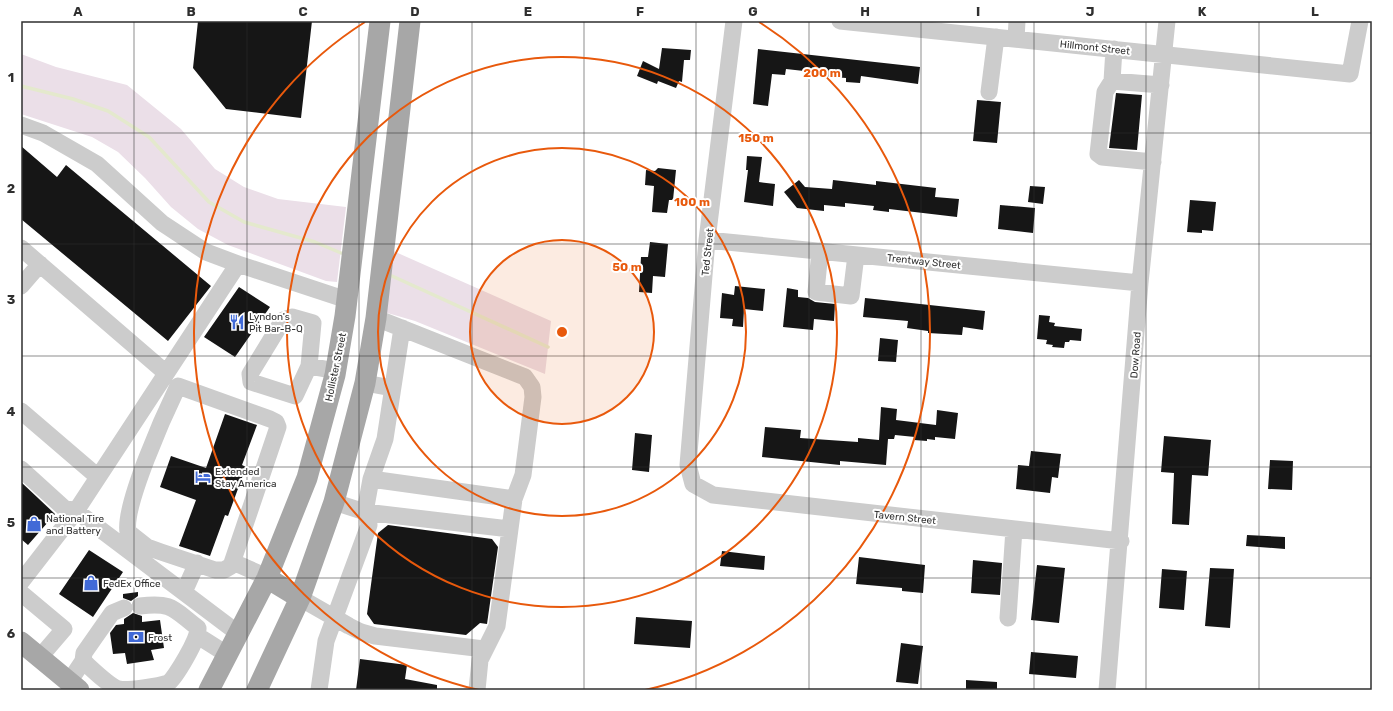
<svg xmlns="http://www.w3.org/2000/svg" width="1393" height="711" font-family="Rubik,sans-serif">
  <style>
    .green { fill: #ebdfe8 }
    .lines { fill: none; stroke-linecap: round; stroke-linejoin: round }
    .stream { stroke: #e4e9cd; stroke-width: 3.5 }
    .building { fill: #161616 }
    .minor { stroke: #ccc; stroke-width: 17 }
    .major { stroke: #a7a7a7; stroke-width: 21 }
    .grid { fill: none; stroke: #2f2f2f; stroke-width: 1; stroke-opacity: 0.55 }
    .ring { fill: none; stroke: #e8590c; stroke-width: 2 }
    .labels { text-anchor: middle; stroke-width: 4; stroke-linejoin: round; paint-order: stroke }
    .street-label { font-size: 10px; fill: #2f2f2f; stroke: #fff }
    .poi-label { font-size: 10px; fill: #2f2f2f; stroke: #fff; text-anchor: start }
    .centre { fill: #e8590c; stroke: #fff; stroke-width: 2 }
    .ring-label { font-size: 12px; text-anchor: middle; font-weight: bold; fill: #e8590c; stroke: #fff; stroke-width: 4; stroke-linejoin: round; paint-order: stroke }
    .neatline { fill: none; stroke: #2f2f2f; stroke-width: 1.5 }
    .grid-label { font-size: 13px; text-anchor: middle; font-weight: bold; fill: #2f2f2f }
  </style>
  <rect width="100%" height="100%" fill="#fff"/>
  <path class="green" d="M21,54L56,67L127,85L181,129L215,169L244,187L278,199L346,207L337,282L326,281L228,245L198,229L171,207L145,178L118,152L92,137L21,114Z
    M391,250L551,321L545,374L415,321L384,312Z"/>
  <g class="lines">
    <path class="stream" d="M21,86L73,99L108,111L149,137L209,202L244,222L315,242L341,253
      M392,276L548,347"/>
  </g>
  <path class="building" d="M198,21H312L301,118L226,109L193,68Z
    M662,48L691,50L690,60H684L682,82L679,81L676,88L658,81L657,84L637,76L643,61L659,69Z
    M758,49L920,67L918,84L861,76L860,83L846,82V78L822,76V73L786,69L785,75L772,74L768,106L753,104Z
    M1116,93L1142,95L1137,150L1109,148Z
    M977,100L1001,102L997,143L973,141Z
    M21,146L57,177L66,165L211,286L168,341L21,219Z
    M747,156L762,157L759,182L775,184L773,206L744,202L748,170H746Z
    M658,168L676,170L673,200H669L667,213L652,212L654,186L645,185L646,170L655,171Z
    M799,180L805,187L832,189L833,180L876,185V181L936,188L935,197L959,199L957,217L889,209V212L873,210L874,206L845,203V207L824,205V211L797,208L784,192Z
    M1030,186L1045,187L1043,204L1028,202Z
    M1190,200L1216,202L1213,231L1202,230V233L1187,232Z
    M1000,205L1035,208L1033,233L998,229Z
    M650,242L668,244L665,277L653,276L652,293L639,292L641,257H648Z
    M735,286L765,289L763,311L744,309L743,327L732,326L733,319L720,318L722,293L734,295Z
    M239,287L270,307L235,357L204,337Z
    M787,288L798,290V297L808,298L815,302L835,304L834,321L814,319L813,330L783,327Z
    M865,298L985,311L983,330L963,327L962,335L928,333V331L907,328L908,321L863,317Z
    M1039,315L1050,316L1049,322L1055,323L1054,326L1082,329L1081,341L1070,340L1069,342H1065L1064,348L1052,347L1053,345L1046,344L1047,340L1037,339Z
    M880,338L898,340L896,362L878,361Z
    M881,407L897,409L896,420L936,425L937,410L958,413L955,439L935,437V440L927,439V441L914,440L915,437L895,435L894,439H888L886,465L840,461V465L762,457L765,427L801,430L800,438L858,442V438L879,440Z
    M225,414L257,425L242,465L246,467L228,516L225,515L210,556L179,546L196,500L160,487L171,456L206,468Z
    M635,433L652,435L649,472L632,470Z
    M1164,436L1211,440L1208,476L1192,475L1189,525L1172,524L1174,473L1161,472Z
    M1031,451L1061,454L1058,478L1052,477L1050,493L1016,489L1018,465L1029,466Z
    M1270,460L1293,461L1292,490L1268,489Z
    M21,482L55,514L28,545L21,539Z
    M388,525L492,539L498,547L487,624L480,623L466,635L374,624L367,614L378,533Z
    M1247,535L1285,537V549L1246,546Z
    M89,550L123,572L93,617L59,594Z
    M722,551L765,556L764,570L720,566Z
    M859,557L925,565L923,593L902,591V588L856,584Z
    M973,560L1002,563L1000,595L971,593Z
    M1037,565L1065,568L1059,623L1031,620Z
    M1210,568L1234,569L1230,628L1205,626Z
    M1162,569L1187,571L1184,610L1159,608Z
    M138,592V596L131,601L123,598V594Z
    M133,613L142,616V622L160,620L164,648L151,650L154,660L127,664L125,653L113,654L110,633L116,625L124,624V619Z
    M636,617L692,621L690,648L634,644Z
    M901,643L923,646L918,684L896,682Z
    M1031,652L1078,656L1076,678L1029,674Z
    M360,659L407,665L405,679L437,685V690H356Z
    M966,680L997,682V690H966Z"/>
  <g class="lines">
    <path class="minor" d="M734,21L707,240L688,465L693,484L713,495L1121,541
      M840,21L1350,74L1360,21
      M1016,39L1017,21
      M1114,49L1112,81L1105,92L1098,154L1102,157L1153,162
      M1112,81L1161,85
      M989,92L996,37
      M21,125L43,133L97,164L162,223L206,252L238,264
      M707,240L1140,283
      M21,248L166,373
      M820,251L816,292L851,296L856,255
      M21,286L40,264
      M376,318L525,377L532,387L533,397L523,475L514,499L497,626L480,660L477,690
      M309,366L313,323L292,317L283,320L250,374L251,382L295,396L309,366L336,371
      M365,383L392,388
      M178,386L270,419L276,422L278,427L231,566L224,570H215L161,552L147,547L128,532C123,506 165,413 178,386Z
      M21,411L98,477
      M21,469L64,508L76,511L239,634
      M371,479L514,499
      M334,502L365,512L510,529
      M233,562L267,577
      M21,582L76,511L238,264L347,300
      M184,592L197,563
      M21,593L64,629L40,657
      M300,598L349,626L361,632L375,636L484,649
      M1008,618L1014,529
      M198,636L228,655
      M83,661C91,668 110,687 119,689C127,691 160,686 168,683C175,679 200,636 198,628C173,609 173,602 140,606
      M69,682L83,661L84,653L112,613L124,608
      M319,690L326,641L369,525L368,518L365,512L371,479L385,439L402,328
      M1107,690L1140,283L1167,21"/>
    <path class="major" d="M267,578L300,598
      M21,642L79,690
      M209,690L267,578L307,478L335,375L345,316L380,21
      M257,690L300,598L334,502L365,383L376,318L410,21"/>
  </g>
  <path class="grid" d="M134,21V690M247,21V690M359,21V690M472,21V690M584,21V690M696,21V690M809,21V690M921,21V690M1034,21V690M1146,21V690M1259,21V690M21,133H1372M21,244H1372M21,356H1372M21,467H1372M21,578H1372"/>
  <circle cx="562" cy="332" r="92" fill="#e8590c" fill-opacity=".12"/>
  <g class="ring">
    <circle cx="562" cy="332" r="92"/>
    <circle cx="562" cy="332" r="184"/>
    <circle cx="562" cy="332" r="275"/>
    <path d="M479 690A367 367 0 0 1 365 22M759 22A367 367 0 0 1 645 690"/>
  </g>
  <defs>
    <symbol id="restaurant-bare" viewBox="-9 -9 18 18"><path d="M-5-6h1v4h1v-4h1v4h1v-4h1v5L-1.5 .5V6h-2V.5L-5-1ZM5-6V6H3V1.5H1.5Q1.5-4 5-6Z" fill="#416ad7" stroke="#fff" stroke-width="2.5" paint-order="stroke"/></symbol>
    <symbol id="hotel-bare" viewBox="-9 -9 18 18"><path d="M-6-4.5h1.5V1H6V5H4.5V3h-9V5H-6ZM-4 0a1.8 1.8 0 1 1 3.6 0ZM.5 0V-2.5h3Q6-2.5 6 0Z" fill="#416ad7" stroke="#fff" stroke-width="2.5" paint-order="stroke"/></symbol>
    <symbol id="shop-bare" viewBox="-9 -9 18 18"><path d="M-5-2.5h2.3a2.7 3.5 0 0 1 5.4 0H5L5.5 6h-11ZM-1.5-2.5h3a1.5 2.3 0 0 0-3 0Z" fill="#416ad7" stroke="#fff" stroke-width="2.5" paint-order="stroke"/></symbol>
    <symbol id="bank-bare" viewBox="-9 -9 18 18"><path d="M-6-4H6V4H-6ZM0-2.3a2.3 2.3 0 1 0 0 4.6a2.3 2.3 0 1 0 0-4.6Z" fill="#416ad7" stroke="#fff" stroke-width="2.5" paint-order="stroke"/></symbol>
  </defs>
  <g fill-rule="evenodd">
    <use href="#restaurant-bare" x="226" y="311" width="22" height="22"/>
    <use href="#hotel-bare" x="192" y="466" width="22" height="22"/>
    <use href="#shop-bare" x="23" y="513" width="22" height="22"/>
    <use href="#shop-bare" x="80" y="572" width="22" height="22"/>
    <use href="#bank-bare" x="125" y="626" width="22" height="22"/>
  </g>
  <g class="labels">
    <g class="street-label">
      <text transform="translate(1095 47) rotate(6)" y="4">Hillmont Street</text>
      <text transform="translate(707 252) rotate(-84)" y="4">Ted Street</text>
      <text transform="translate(924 261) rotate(6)" y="4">Trentway Street</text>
      <text transform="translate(1135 355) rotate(-86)" y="4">Dow Road</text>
      <text transform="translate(335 367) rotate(-78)" y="4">Hollister Street</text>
      <text transform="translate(905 517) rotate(6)" y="4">Tavern Street</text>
    </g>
    <g class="poi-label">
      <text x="249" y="320">Lyndon's<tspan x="249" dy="12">Pit Bar-B-Q</tspan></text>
      <text x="215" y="475">Extended<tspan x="215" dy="12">Stay America</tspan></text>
      <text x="46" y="522">National Tire<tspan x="46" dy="12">and Battery</tspan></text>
      <text x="103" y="587">FedEx Office</text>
      <text x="148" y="641">Frost</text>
    </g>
  </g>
  <circle cx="562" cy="332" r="6" class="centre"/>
  <g class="ring-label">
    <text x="822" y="77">200 m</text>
    <text x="756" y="142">150 m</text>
    <text x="692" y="206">100 m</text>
    <text x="627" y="271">50 m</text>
  </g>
  <rect width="1393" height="711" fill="none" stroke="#ffffff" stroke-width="44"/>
  <rect x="22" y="22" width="1349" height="667" class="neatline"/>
  <g class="grid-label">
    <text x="78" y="16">A</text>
    <text x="191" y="16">B</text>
    <text x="303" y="16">C</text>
    <text x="415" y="16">D</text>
    <text x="528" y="16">E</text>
    <text x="640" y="16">F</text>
    <text x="753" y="16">G</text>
    <text x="865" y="16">H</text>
    <text x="978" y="16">I</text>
    <text x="1090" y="16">J</text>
    <text x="1202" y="16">K</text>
    <text x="1315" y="16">L</text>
    <text x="11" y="82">1</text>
    <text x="11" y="193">2</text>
    <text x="11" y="304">3</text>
    <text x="11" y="416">4</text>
    <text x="11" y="527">5</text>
    <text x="11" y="638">6</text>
  </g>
</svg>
